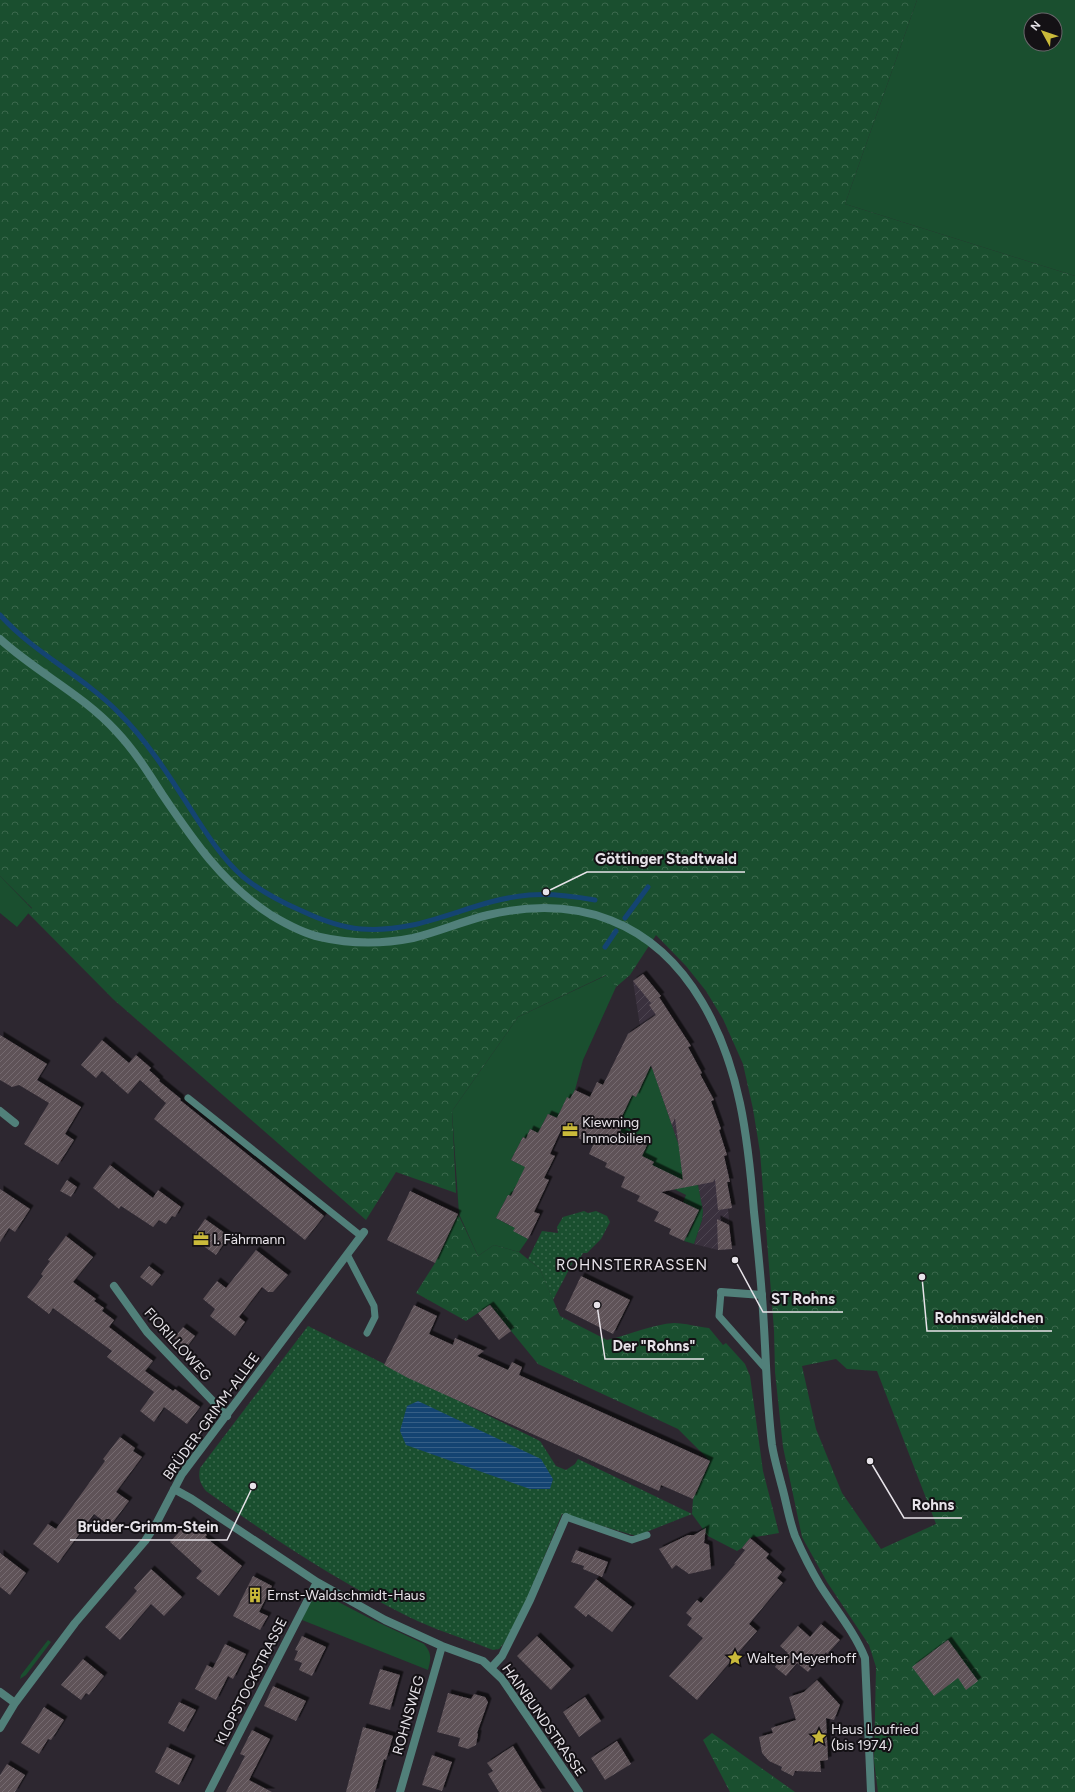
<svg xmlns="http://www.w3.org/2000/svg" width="1075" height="1792" font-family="Figtree,sans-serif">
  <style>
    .industrial { fill: url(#industrial-furrows) }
    .grass { fill: #1a4f2f; fill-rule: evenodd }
    .forest { fill: url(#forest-crowns); fill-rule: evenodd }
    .park { fill: url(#park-dots) }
    .water { fill: url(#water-rules) }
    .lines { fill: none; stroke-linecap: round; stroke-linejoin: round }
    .stream { stroke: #144472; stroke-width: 5 }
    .building { fill: url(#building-hatch); fill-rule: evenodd; filter: url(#shadow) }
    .service { stroke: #51807a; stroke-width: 7 }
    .minor { stroke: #51807a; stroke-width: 8 }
    .tertiary { stroke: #51807a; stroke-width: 8 }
    .labels { text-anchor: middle; stroke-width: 4; stroke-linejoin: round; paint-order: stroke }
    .poi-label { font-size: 14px; fill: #e7e3e9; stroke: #141115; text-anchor: start }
    .street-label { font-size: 14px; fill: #e7e3e9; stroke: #141115 }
    .neighbourhood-label { font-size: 15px; letter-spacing: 1px; fill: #e7e3e9; stroke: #141115 }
    .leader { fill: none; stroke: #e7e3e9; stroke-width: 1.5 }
    .callout-dot { fill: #e7e3e9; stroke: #141115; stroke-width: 1.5 }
    .callout-label { font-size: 15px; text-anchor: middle; font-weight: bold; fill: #e7e3e9; stroke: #141115; stroke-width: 4; stroke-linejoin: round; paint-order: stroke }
  </style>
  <defs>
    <pattern id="industrial-furrows" width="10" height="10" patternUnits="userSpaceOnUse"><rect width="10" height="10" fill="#3a313e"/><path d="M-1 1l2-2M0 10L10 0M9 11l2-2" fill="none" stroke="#4d4551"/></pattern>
    <pattern id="forest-crowns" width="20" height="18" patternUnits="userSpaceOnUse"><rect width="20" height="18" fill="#1a4f2f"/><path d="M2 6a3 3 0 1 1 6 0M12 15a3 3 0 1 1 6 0" fill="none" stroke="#3b684d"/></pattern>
    <pattern id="park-dots" width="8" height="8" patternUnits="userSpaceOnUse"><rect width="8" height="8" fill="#1a4f2f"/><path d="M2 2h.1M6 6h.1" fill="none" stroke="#3b684d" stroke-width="1.8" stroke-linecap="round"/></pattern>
    <pattern id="water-rules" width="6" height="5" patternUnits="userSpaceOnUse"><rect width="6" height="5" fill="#144472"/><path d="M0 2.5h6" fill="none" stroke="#365f86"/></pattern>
    <pattern id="building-hatch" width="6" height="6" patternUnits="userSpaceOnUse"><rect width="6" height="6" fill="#5e5258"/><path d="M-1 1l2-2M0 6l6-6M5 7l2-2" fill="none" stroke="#756b70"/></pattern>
    <filter id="shadow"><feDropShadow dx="3.5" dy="-3.5" stdDeviation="0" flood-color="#0009"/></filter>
  </defs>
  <rect width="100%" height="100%" fill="#2d2730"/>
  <path class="industrial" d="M643,974L661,996L659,998L691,1046L688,1048L702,1073L700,1074L714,1100L711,1101L721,1129L719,1130L727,1155L724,1156L730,1182L727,1183L732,1208L728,1209L732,1249L718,1250L694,1244L702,1220L703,1211L684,1187L666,1103L611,1070L628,1034L640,1026L633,981Z"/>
  <path class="grass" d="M917,0H1075V276L845,204ZM1031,20H1055V44H1031Z
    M0,876L32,909L17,927L0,913Z
    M607,975L616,987L583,1060L575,1090L570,1099L567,1098L557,1118L548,1114L538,1133L530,1129L526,1139L523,1137L511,1160L526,1167L523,1191L515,1187L511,1196L508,1195L496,1218L511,1226L518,1223L514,1231L528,1239L519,1252L494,1245L478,1256L459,1214L452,1111L518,1017Z
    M637,1046L653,1070L679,1146L698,1185L703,1211L702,1220L694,1244L684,1241L694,1222L691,1220L696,1209L683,1202L686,1195L674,1189L650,1169L654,1162L642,1156L647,1145L624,1134L617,1137L621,1129L598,1117L625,1110L632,1095L636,1097Z
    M325,1595L371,1619L424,1644C432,1653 431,1659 428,1670L302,1620C307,1608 311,1597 325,1595Z
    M48,1640L51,1642L26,1675L20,1679L21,1675Z"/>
  <path class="forest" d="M0,0H917L845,204L1075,276V1792H878L874,1761L876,1667L869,1645L827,1582L802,1537L783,1447L775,1372L774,1330L760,1152L753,1109L743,1064L723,1019L706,991L686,966L656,935L630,975L616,987L606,975L518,1017L452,1111L456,1193L396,1172L366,1220L113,999L28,913L32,908L0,876ZM836,1359L847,1369L877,1371L936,1524L881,1549L842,1493L816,1429L802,1366Z
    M458,1214L478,1256L494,1245L519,1252L540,1269L560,1316L607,1340C628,1335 654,1324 674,1323C685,1323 698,1327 709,1328L723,1345L726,1343L745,1364L750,1376L763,1471L779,1533L750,1538L742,1548L737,1551L708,1536L692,1514L693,1499L710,1461L678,1429L538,1364L490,1305L466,1321L416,1293L435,1263Z
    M712,1733L795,1792H730L703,1740Z"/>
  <path class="park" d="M584,1211L588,1213L596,1211L607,1216L610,1222L601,1239L587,1253H583L578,1262L574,1260L553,1300L540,1269L528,1259L542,1231L558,1233L557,1227L563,1217Z
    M308,1326L540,1441L556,1466L566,1470L575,1464L578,1459L692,1514L636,1536L562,1514L527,1598L505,1642L499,1649L493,1650L485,1647C460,1637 433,1629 409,1617C336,1580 272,1538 206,1491C200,1483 198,1478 200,1468Z"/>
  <path class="water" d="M418,1401L541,1459L553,1479L550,1489H530L406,1445L400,1431L407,1406Z"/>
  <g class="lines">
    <path class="stream" d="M0,615C34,653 83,676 119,713C150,744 173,782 197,819C210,839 224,860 242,876C260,891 281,902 302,911C321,920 340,927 361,929C423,934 470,900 529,895C551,893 573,896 595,900
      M625,918L648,887
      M605,947L616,931"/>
  </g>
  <path class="building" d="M643,974L661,996L651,1003L633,981Z
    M659,997L691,1046L688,1047L702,1073L700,1074L714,1100L711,1101L721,1129L719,1130L727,1155L724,1156L730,1182H727L732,1208L718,1210L715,1179L713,1182L661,1192L699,1210L684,1241L669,1234L671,1229L654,1221L659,1212L637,1201L640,1196L621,1187L625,1177L605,1167L607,1163L589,1154L593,1145L561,1130L550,1154L555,1156L544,1178L549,1180L534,1212L540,1214L528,1239L513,1231L515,1228L496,1218L508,1195L511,1196L525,1167L511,1160L523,1137L526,1139L530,1129L538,1133L548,1114L557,1118L567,1097L570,1099L575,1090L590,1097L597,1082L603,1085L628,1034L656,1015L649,1005ZM651,1065L672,1125L675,1118L683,1180L652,1165L654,1162L642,1156L647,1145L620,1132L621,1129L617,1127L632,1095L636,1097Z
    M0,1035L47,1064L37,1080L81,1107L65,1134L74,1140L58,1165L24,1144L49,1103L19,1085L12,1087L0,1080Z
    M102,1040L129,1063L136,1055L151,1068L149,1070L160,1080L159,1081L181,1099L180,1100L324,1216L305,1240L154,1119L166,1103L140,1080L128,1094L102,1071L96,1078L81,1065Z
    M110,1165L153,1198L158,1190L181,1207L175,1217L172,1216L166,1224L159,1220L153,1227L121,1206L119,1209L93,1188Z
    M67,1180L77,1187L71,1197L60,1191Z
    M0,1189L30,1209L15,1232L9,1228L0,1242Z
    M410,1191L458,1214L435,1263L387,1240Z
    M205,1219L229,1236L216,1255L192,1238Z
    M717,1219L729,1225L732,1249L718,1250Z
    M66,1236L93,1257L73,1282L96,1299L94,1301L104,1308L102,1311L114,1320L109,1327L153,1361L145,1371L173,1391L175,1389L200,1407L187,1424L164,1407L154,1422L140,1411L154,1392L107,1357L112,1351L53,1308L49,1314L27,1297L43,1276L41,1274L50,1261L48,1260Z
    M256,1250L288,1275L273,1292H268L262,1287L239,1317L245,1322L235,1336L210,1316L215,1309L203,1299L217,1281L226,1288Z
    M149,1266L161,1275L152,1286L140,1277Z
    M581,1276L630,1300L613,1334L565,1310Z
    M414,1305L437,1316L429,1334L453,1345L455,1338L484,1351L477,1356L508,1370L512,1362L522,1367L519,1375L710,1461L693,1499L661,1485L659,1491L408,1378L384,1365Z
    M490,1305L511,1331L499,1340L478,1313Z
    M183,1327L195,1336L186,1348L174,1338Z
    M120,1437L135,1448L133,1451L142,1457L116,1492L129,1501L110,1526L94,1514L58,1563L33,1544L48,1524L56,1529L105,1461L103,1459Z
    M190,1520L207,1535L205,1537L242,1566L219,1596L196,1578L202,1571L170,1542Z
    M706,1528L704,1543L709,1545L711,1569L689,1574L676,1565L672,1569L659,1549L688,1535H694Z
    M750,1538L769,1554L766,1558L782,1572L777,1578L783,1583L749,1624L757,1631L697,1700L669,1676L703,1638L687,1625L692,1618L686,1613L697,1600L701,1603L736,1563L734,1564L745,1550L742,1548Z
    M576,1550L608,1562L602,1577L583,1569L584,1566L571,1562Z
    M0,1553L26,1573L10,1595L0,1587Z
    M151,1569L182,1597L164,1616L151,1604L120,1640L105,1627L137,1591L134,1588Z
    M253,1576L272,1586L259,1612L268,1616L260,1630L233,1616Z
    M596,1579L632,1607L612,1632L588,1614L586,1617L574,1607Z
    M821,1624L840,1640L827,1654L826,1652L808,1672L797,1663L786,1676L775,1667L788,1653L780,1646L798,1626L810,1637Z
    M302,1636L326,1647L312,1676L299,1670L302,1663L294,1660L298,1651L295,1650Z
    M537,1636L571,1669L551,1690L517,1656Z
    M948,1640L978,1681L966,1690L958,1678L934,1696L912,1667Z
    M225,1644L246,1654L233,1679L228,1676L216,1700L195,1689L207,1665L213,1668Z
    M83,1659L104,1676L89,1695L86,1693L81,1700L61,1685Z
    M380,1669L400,1675L390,1710L369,1704Z
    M817,1680L840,1705L834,1720L826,1718L828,1760L820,1761L821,1772L795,1771L793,1776L781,1770L782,1767L769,1761L762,1753L759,1737L773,1733L771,1728L796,1720L789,1697L804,1692Z
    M273,1686L306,1701L296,1721L264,1706Z
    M448,1693L471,1699L474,1694L485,1697L488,1702L477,1733L478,1734L476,1745L468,1749L458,1746L460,1738L437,1732Z
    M585,1697L601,1721L579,1737L563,1712Z
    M179,1702L196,1710L184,1732L168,1723Z
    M44,1707L64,1720L51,1740L48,1739L39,1754L21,1743Z
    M363,1727L393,1736L386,1760L384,1759L375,1792H346Z
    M252,1730L270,1739L249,1780L272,1792H226L245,1756L240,1754Z
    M617,1741L631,1764L605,1780L591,1758Z
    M513,1746L524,1764L542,1792H499L488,1774L493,1771L487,1763Z
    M167,1747L192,1759L179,1785L155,1772Z
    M432,1755L452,1762L442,1791L422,1785Z
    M7,1764L25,1775L15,1792H0V1775Z"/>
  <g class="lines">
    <path class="service" d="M188,1098L361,1236
      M348,1256L374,1306L375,1317L367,1333
      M721,1292L719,1316L766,1369
      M566,1517L632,1540L647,1535"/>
    <path class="minor" d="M0,1111L15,1123
      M114,1286L147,1332L227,1416
      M721,1292L762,1295
      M174,1489L192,1499L317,1582L385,1620L442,1646L483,1661L502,1679L579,1792
      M492,1667L502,1656L530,1600L566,1517
      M0,1692L15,1703
      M0,1728L15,1703L75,1623L145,1541L156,1524L182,1474L364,1232
      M209,1792L317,1582
      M400,1792L442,1646"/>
    <path class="tertiary" d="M0,639C36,672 82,694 116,731C134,750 148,772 162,794C193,840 223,884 271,915C286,924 302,933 320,937C350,944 383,944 413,938C438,932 463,921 488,915C578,894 654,921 702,1002C740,1066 748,1138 754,1212C757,1240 760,1269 762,1297C766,1346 766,1396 772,1445C774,1458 778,1471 781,1483C786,1500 789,1520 795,1536C802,1552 811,1570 820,1585C835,1609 854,1631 865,1658L871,1792"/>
  </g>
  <defs>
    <symbol id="office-bare" viewBox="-9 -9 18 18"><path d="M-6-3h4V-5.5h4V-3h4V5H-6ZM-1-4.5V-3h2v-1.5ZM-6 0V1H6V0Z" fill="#caba3a" stroke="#141115" stroke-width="2.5" paint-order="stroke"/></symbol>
    <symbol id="building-bare" viewBox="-9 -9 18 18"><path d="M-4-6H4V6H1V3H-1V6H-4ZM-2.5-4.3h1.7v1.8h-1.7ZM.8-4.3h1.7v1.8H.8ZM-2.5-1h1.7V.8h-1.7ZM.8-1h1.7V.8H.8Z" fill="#caba3a" stroke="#141115" stroke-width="2.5" paint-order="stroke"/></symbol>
    <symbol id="sight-bare" viewBox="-9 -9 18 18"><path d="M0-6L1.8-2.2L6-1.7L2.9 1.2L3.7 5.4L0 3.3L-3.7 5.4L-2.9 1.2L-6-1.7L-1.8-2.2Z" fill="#caba3a" stroke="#141115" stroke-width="2.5" paint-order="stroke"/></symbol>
  </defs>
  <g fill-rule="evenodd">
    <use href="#office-bare" x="559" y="1119" width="22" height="22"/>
    <use href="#office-bare" x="190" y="1228" width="22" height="22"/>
    <use href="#building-bare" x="244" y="1584" width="22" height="22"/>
    <use href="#sight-bare" x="724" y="1647" width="22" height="22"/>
    <use href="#sight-bare" x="808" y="1726" width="22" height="22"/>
  </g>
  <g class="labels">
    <g class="poi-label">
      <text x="582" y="1127">Kiewning<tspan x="582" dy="16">Immobilien</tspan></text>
      <text x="213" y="1244">I. Fährmann</text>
      <text x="267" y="1600">Ernst-Waldschmidt-Haus</text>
      <text x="747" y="1663">Walter Meyerhoff</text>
      <text x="831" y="1734">Haus Loufried<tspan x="831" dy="16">(bis 1974)</tspan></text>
    </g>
    <g class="street-label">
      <text transform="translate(178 1344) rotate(48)" y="5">FIORILLOWEG</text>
      <text transform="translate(211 1416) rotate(-54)" y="5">BRÜDER-GRIMM-ALLEE</text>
      <text transform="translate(251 1681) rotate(-63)" y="5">KLOPSTOCKSTRASSE</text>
      <text transform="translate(408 1715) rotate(-74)" y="5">ROHNSWEG</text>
      <text transform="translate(544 1720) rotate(55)" y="5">HAINBUNDSTRASSE</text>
    </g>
    <g class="neighbourhood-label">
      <text x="632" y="1270">ROHNSTERRASSEN</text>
    </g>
  </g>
  <path class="leader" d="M546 892L587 872H745M735 1260L763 1312H843M922 1277L927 1331H1052M597 1305L605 1359H704M870 1461L904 1518H962M253 1486L227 1540H70"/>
  <g class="callout-dot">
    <circle cx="546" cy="892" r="4"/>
    <circle cx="735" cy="1260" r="4"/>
    <circle cx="922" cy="1277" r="4"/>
    <circle cx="597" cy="1305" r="4"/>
    <circle cx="870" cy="1461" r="4"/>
    <circle cx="253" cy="1486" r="4"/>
  </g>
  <g class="callout-label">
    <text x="666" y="864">Göttinger Stadtwald</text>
    <text x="803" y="1304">ST Rohns</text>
    <text x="989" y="1323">Rohnswäldchen</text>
    <text x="654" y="1351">Der "Rohns"</text>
    <text x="933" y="1510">Rohns</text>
    <text x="148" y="1532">Brüder-Grimm-Stein</text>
  </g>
  <g transform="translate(1043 32) rotate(310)"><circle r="19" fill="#141115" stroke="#68656a"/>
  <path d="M0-3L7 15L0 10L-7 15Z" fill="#caba3a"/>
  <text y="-6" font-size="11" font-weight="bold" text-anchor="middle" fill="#e7e3e9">N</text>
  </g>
</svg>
